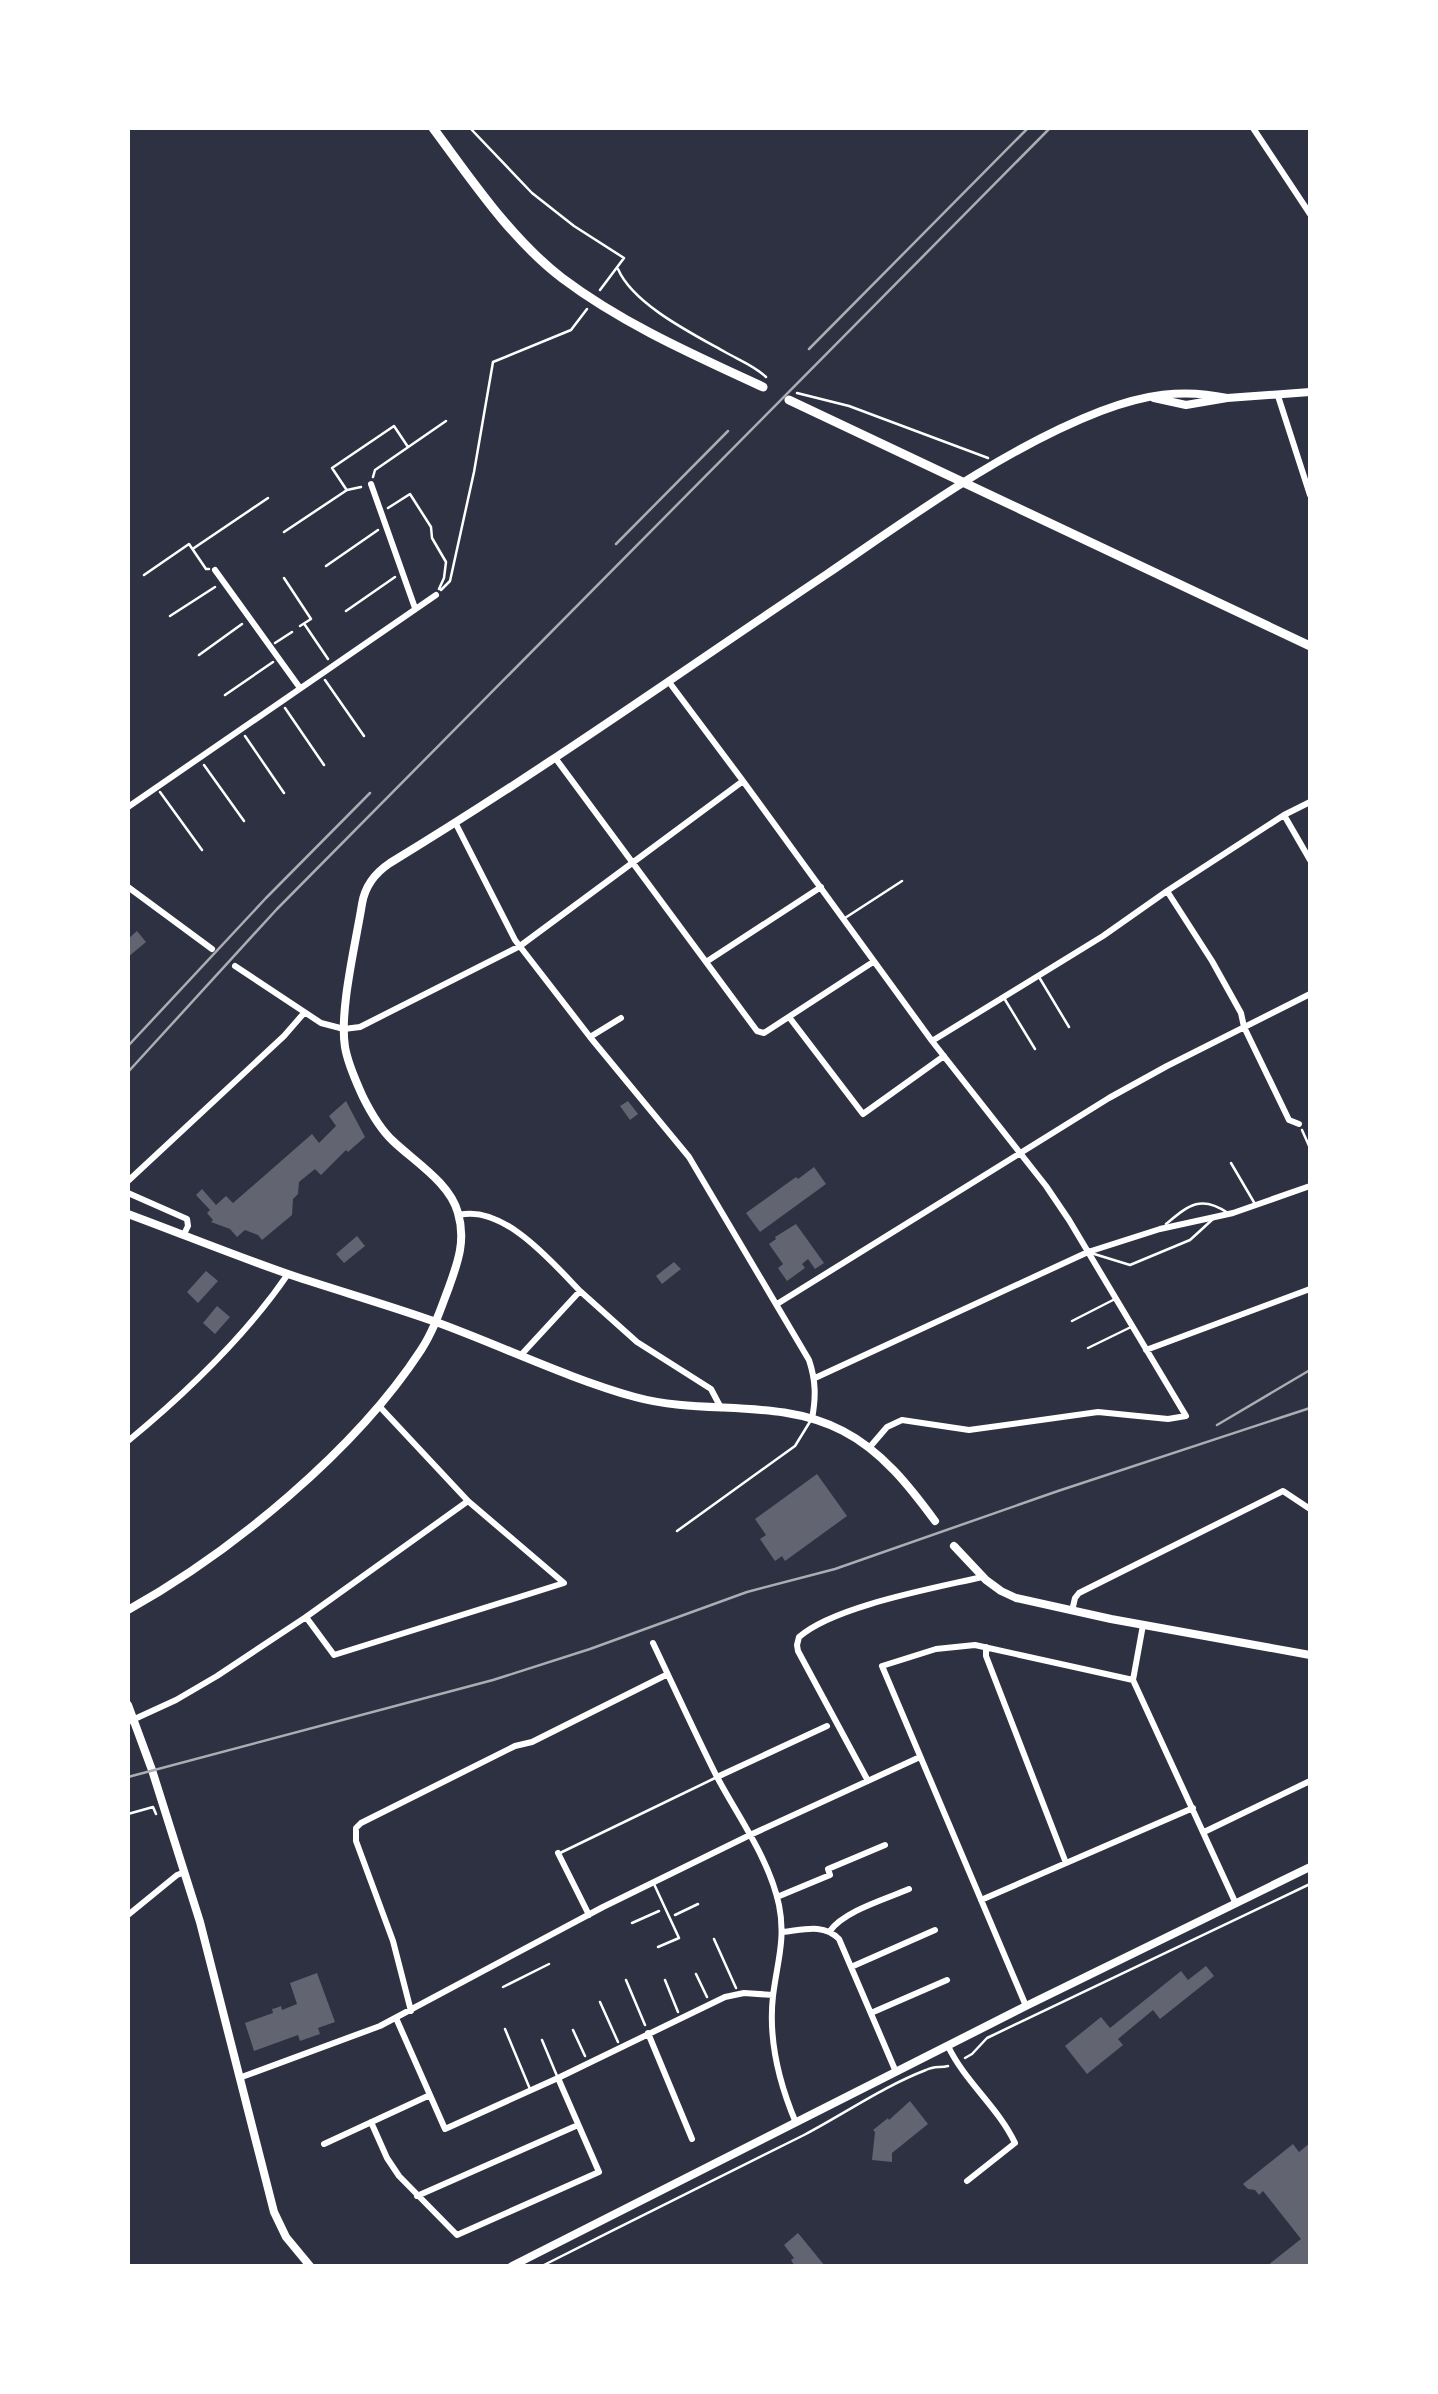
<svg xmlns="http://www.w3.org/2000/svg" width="1438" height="2394" font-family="Lato,sans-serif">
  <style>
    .building { fill: #626471 }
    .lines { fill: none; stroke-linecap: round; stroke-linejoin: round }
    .path { stroke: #fff; stroke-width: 2.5 }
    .service { stroke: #fff; stroke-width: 2.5 }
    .minor { stroke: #fff; stroke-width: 6 }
    .tertiary { stroke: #fff; stroke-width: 8 }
    .secondary { stroke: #fff; stroke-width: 9 }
    .rail { stroke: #abadb3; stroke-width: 2.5 }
  </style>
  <rect width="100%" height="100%" fill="#2d3142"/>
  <path class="building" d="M137,931L146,942L128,957V939Z
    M346,1101L365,1137L348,1152L346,1150L321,1175L315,1169L299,1182L298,1194L293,1199L292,1215L262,1240L258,1235L245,1230L237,1237L230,1229L211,1222L213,1220L207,1213L210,1210L196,1195L202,1189L216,1205L226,1196L233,1203L312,1134L319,1143L336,1126L329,1116Z
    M628,1101L638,1114L630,1120L620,1106Z
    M814,1167L826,1184L760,1232L746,1213L796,1177L798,1179Z
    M796,1224L824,1263L815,1269L808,1259L802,1264L805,1268L787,1281L778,1268L783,1264L769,1244L776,1239L775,1237Z
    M357,1236L365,1246L344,1263L336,1254Z
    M674,1262L681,1269L662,1284L656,1276Z
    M206,1271L218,1281L198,1303L187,1292Z
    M217,1306L230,1317L215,1334L203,1323Z
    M817,1474L847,1516L785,1561L782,1556L775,1561L760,1539L766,1535L755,1519Z
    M1206,1966L1214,1976L1160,2019L1153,2010L1118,2039L1123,2045L1087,2074L1065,2046L1101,2017L1110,2028L1181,1971L1188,1980Z
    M317,1973L335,2022L318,2028L320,2034L300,2041L298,2035L254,2051L245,2023L273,2013L272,2009L276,2008L281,2006L282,2010L297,2004L290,1983Z
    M910,2101L928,2124L892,2153V2162L872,2160L875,2132L873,2130L888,2118L889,2120Z
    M1310,2143V2266H1267L1301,2239L1263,2191L1259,2195L1255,2190L1248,2189L1243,2184L1293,2144L1299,2152Z
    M798,2233L825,2266L794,2265L791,2260L794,2258L784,2245Z"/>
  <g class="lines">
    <path class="path" d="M470,128L532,193L574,226L624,258L600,290
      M618,269C633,304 691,333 725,352C739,360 755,366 766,377
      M797,393L849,406L988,458
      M373,477L375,470L446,421
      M346,489L332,468L394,426L408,447
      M388,508L410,494L431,527L432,538L446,562L444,578L439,589
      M284,532L347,490L361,487
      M194,548L268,498
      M326,566L378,530
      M144,575L189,544L206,569H209
      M284,578L311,619L300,626
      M441,590L450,581L474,472L493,362L571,330L587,309
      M346,611L395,577
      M170,616L215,587
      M305,625L328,659
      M275,643L292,632
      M199,655L242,624
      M325,680L364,736
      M225,695L273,662
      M285,708L324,765
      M245,736L284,793
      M204,765L244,821
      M160,792L202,850
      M1302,1130L1310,1148
      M128,1814L153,1807L156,1814
      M675,1915L698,1904
      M632,1923L659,1911
      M714,1939L736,1988
      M696,1974L707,1997
      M626,1980L645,2025
      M665,1980L678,2012
      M503,1987L549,1964
      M600,2002L618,2042
      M573,2030L585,2056
      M965,2058L972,2054L987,2038L1310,1884
      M542,2266C629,2222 716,2179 804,2135C844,2114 884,2086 926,2070C934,2066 940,2068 948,2066"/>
    <path class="service" d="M845,918L902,881
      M1039,977L1069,1027
      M1004,998L1035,1049
      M1231,1163L1255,1204
      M1166,1224C1188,1206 1200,1194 1228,1213
      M1091,1253L1130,1265L1190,1240L1213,1219
      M1072,1321L1115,1299
      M1088,1348L1131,1327
      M677,1531L795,1446L811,1420
      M560,1853L715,1778
      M654,1884L679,1938L658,1947
      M505,2029L530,2089
      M542,2040L557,2076"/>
    <path class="minor" d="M1253,128L1310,214
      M1278,396L1310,495
      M371,484L415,608
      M215,570L300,688
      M669,682L743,781L932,1041L1046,1186L1069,1220L1186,1416L1168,1419L1098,1412L969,1430L902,1420L887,1427L869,1448
      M556,759L757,1031L764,1033L873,962
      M128,807L436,595
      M1284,815L1310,802
      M456,824L515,940L590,1037L689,1157L809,1360C816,1381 816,1397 812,1419
      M128,887L212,949
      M1167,891L1212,961L1241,1013L1244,1027L1289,1120L1299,1124
      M706,962L821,887
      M235,966L321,1023L344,1029L360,1027L520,946L743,781
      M789,1017L863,1114L944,1056
      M590,1037L621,1018
      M932,1041L1103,936L1167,891L1284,815L1310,860
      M128,1181L284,1036L304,1013
      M128,1193L187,1219L188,1226L184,1234
      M459,1215C503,1204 552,1262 580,1291L521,1355
      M580,1291L637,1342L711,1389L721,1408
      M777,1304L1109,1098L1167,1066L1310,994
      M1146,1350L1310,1289
      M815,1378L1088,1252L1160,1229L1233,1213L1310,1186
      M128,1441C186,1393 245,1337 288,1274
      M1072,1611L1075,1598L1079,1593L1283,1491L1310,1509
      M306,1617L334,1655L564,1583L468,1501L380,1407
      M653,1643C674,1687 694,1731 716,1775C738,1817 769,1858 779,1905C786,1939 777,1963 773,1996C768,2040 779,2083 796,2123
      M986,1647V1656L1066,1863
      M1133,1680L1143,1625
      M128,1722L176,1700L217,1676L306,1617L468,1501
      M717,1777L827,1726
      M868,1781L798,1651L797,1645L799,1637C834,1606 935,1588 982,1577
      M1204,1832L1310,1781
      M558,1853L589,1915
      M777,1897L830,1875L828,1869L885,1845
      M981,1900L1193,1808
      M128,1915L177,1875L185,1872
      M830,1931C844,1911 886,1899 909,1889
      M783,1932C803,1930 823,1923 839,1939L896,2072
      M851,1967L935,1930
      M1026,2006L882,1666L936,1649L975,1645L1133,1680L1236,1904
      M411,2011L393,1941L356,1841V1828L361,1823L515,1746L532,1742L666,1675
      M871,2013L947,1980
      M396,2018L445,2129L558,2078L725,1997L744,1993L773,1995
      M648,2033L692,2139
      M948,2046C965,2082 998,2107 1015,2143L967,2181
      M239,2078L380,2026L603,1907L750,1835L920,1757
      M371,2122L387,2158L399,2176L457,2235L599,2172L558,2078
      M324,2144L430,2095
      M417,2196L578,2125"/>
    <path class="tertiary" d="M1154,398L1186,405L1227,398L1310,392
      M128,1214C182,1234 236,1256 291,1275C339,1291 388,1305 436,1322C502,1346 567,1378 635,1397C704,1416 778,1397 843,1431C882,1451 910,1487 935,1521
      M954,1546L986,1580L1001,1591L1016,1598L1111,1619L1310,1655
      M128,1610C232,1552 356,1450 421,1350C434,1330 441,1308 449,1287C458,1262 466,1240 458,1213C450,1183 415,1162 393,1141C380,1129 371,1113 363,1097C356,1081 348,1065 345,1047C339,1011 356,942 362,904C365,885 375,873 390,863C540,772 682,671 827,574C912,516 1005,448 1101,411C1143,395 1182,388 1227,398
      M128,1705L152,1770L200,1922L274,2212L286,2237L310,2266
      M512,2266L1026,2006L1310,1867"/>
    <path class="secondary" d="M433,128C471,179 510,238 562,278C623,324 694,355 763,387
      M789,400L1310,646"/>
    <path class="rail" d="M809,349L1028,128
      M616,544L728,431
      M128,1046L266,898L370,793
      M128,1072L277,909L1050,128
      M1217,1425L1310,1370
      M128,1777L493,1680L590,1649L747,1592L835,1569L1058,1491L1310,1408"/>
  </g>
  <rect width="1438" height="2394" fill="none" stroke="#ffffff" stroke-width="260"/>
</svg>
